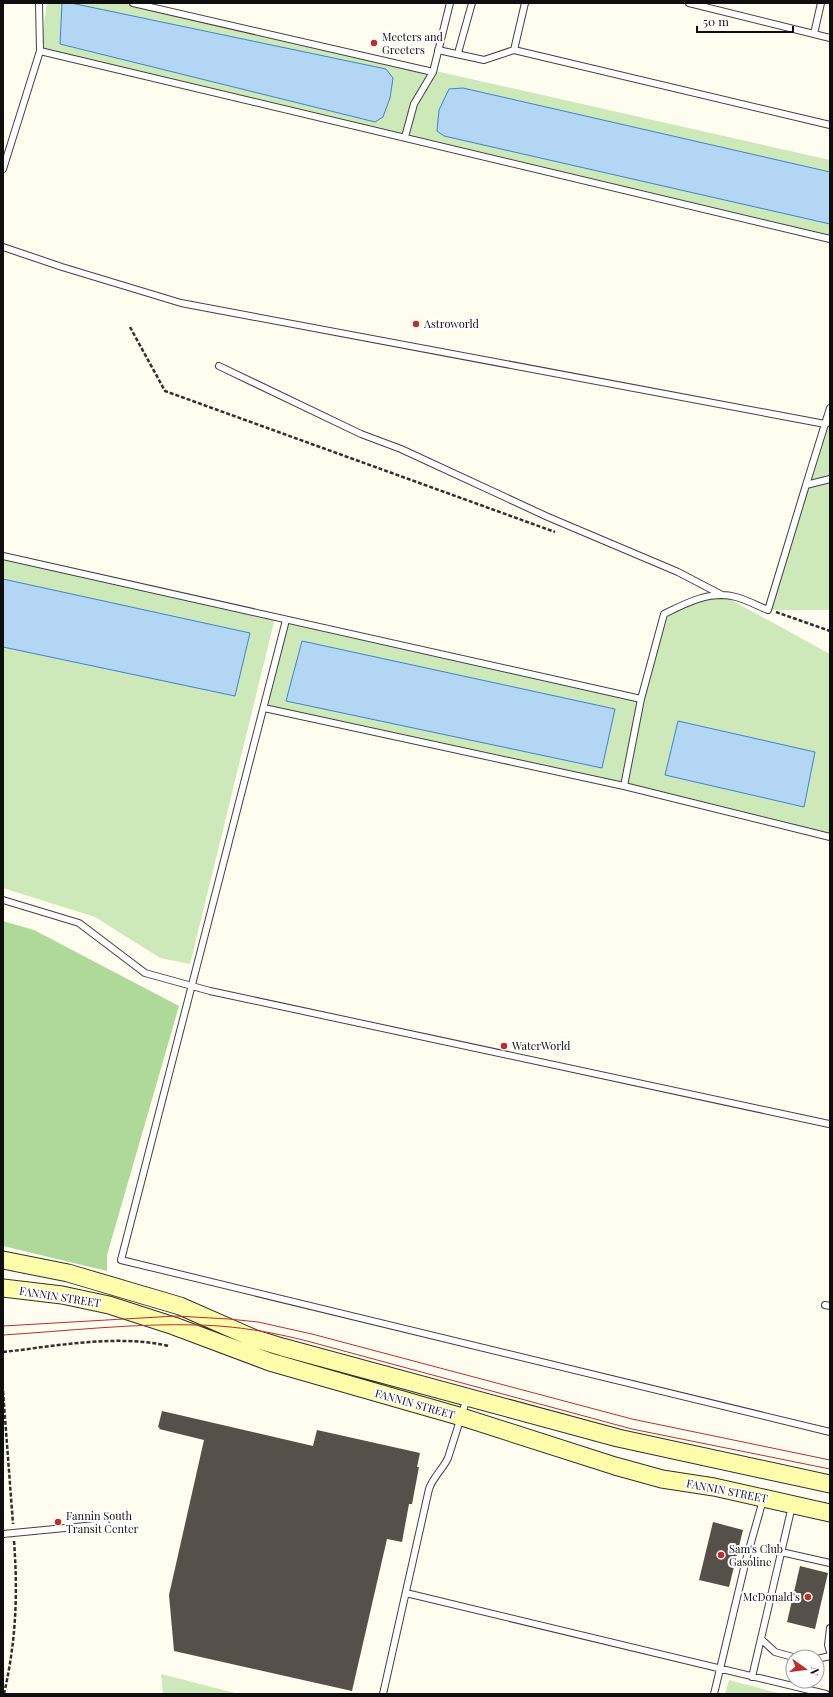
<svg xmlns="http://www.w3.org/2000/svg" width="833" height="1697" font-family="'Playfair Display',serif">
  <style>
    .green { fill: #cde9b9 }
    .forest { fill: #afd998 }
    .water { fill: #b4d6f5; stroke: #3c84cb }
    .building { fill: #56504a }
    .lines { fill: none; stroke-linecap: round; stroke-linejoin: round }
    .lane-casing { stroke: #414141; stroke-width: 8 }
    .secondary-casing { stroke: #303030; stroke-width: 19 }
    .path { stroke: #303030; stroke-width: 2.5; stroke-dasharray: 4 2; stroke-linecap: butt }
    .lane { stroke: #fff; stroke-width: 6 }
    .secondary { stroke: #fdfcab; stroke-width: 17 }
    .tram { stroke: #bc2f28; stroke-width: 1 }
    .poi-dot { fill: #bc2f28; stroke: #fff; stroke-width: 1.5 }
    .labels { text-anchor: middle; stroke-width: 4; stroke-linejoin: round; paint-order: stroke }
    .poi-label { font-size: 11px; fill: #0e0e0e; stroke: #fff; text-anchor: start }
    .street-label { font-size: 11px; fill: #0e0e0e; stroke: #fff }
  </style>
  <rect width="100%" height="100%" fill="#fffdef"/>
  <path class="green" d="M47,3H135L830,160V238L40,51Z
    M830,408V610H768Z
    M3,558L275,618L190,964L160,958L95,917L3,888Z
    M722,595L830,654V837L624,786L264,708L286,620L641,699L664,614Z
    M161,1674L239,1694H163Z
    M729,1680L782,1694H725Z"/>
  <path class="forest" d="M3,921L34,930L179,1006L107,1255V1271L3,1246Z"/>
  <path class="water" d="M62,3H71L386,69L393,78L390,98L383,117L375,122L60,44Z
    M463,88L830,172V224L444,136L437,131L439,110L449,89Z
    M3,579L250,633L235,696L3,647Z
    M302,641L615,709L602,768L286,701Z
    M678,721L815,752L804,807L665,775Z"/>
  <path class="building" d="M162,1411L313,1446L317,1430L420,1453L417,1467H419L412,1504H409L402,1542L387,1539L352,1691L174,1651L169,1595L204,1440L159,1429L160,1428L158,1427Z
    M713,1522L743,1530L729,1587L699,1580Z
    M800,1566L828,1573L815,1629L787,1622Z"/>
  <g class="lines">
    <defs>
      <path id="lane" d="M133,3L433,72L450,3
        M525,3L514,50L830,125
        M689,3L830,38
        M814,34L821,3
        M438,50L484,60L514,50
        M40,51L830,239
        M458,53L472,3
        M405,137L414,104L433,72
        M3,169L40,51L39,3
        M3,247L62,267L181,303L825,424L830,422
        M219,366L361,434L401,449L548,517L678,572L722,595
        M806,485L830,408
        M3,556L641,699L624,786L830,837
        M286,620L121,1260L830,1432
        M641,699L664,614C686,603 711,590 736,597C747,600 758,606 768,610L806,485L830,479
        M264,708L624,786
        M3,900L79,923L145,973L210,991L829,1124
        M825,1305L830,1306
        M3,1534L106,1524
        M781,1552L830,1563
        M406,1593L826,1694
        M830,1628L828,1645L830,1652
        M761,1639L775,1652L793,1657
        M817,1659L830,1656
        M752,1677L792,1506
        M383,1694L429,1489C433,1477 443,1469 448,1458L467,1398
        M714,1694L746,1560L763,1500"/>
      <path id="secondary" d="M3,1260L68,1273L180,1306L253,1338L282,1347L618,1438L830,1484
        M3,1288L62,1295L109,1305L174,1326L270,1362L462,1417L615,1466L662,1479L714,1487L830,1513"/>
    </defs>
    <use href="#lane" class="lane-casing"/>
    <use href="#secondary" class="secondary-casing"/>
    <path class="path" d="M130,327L165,391L555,532
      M776,612L830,631
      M3,1352C58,1346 115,1334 169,1346
      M3,1391L13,1524
      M4,1694C16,1641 18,1595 14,1541"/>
    <use href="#lane" class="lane"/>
    <use href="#secondary" class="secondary"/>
    <path class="tram" d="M3,1326L176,1316L229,1319L258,1322L312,1334L632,1419L830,1460
      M3,1335C68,1331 134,1323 200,1325C236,1326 272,1332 307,1341L632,1429L830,1469"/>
  </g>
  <g class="poi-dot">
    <circle cx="374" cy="43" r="4"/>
    <circle cx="416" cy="324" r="4"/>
    <circle cx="504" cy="1046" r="4"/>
    <circle cx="58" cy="1522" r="4"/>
    <circle cx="721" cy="1555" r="4"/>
    <circle cx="808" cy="1597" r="4"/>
  </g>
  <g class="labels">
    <g class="poi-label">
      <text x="382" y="41">Meeters and<tspan x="382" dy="13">Greeters</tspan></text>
      <text x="424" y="328">Astroworld</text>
      <text x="512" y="1050">WaterWorld</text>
      <text x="66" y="1520">Fannin South<tspan x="66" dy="13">Transit Center</tspan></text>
      <text x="729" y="1553">Sam's Club<tspan x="729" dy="13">Gasoline</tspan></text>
      <text x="800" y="1601" text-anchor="end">McDonald's</text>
    </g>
    <g class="street-label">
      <text transform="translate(60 1297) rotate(9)" y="4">FANNIN STREET</text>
      <text transform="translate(415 1404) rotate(16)" y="4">FANNIN STREET</text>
      <text transform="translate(727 1491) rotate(11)" y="4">FANNIN STREET</text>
    </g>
  </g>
  <rect width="833" height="1697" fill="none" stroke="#0e0e0e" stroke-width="8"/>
  <g transform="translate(805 1669) rotate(104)"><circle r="19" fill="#ffffff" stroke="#9f9f9f"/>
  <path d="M0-3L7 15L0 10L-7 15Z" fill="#bc2f28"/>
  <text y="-6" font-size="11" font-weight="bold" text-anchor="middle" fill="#0e0e0e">N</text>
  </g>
  <path d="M697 26v6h96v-6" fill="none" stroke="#0e0e0e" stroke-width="2"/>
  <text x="703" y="26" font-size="12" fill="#0e0e0e" stroke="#ffffff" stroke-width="3" paint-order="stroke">50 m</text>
</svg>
